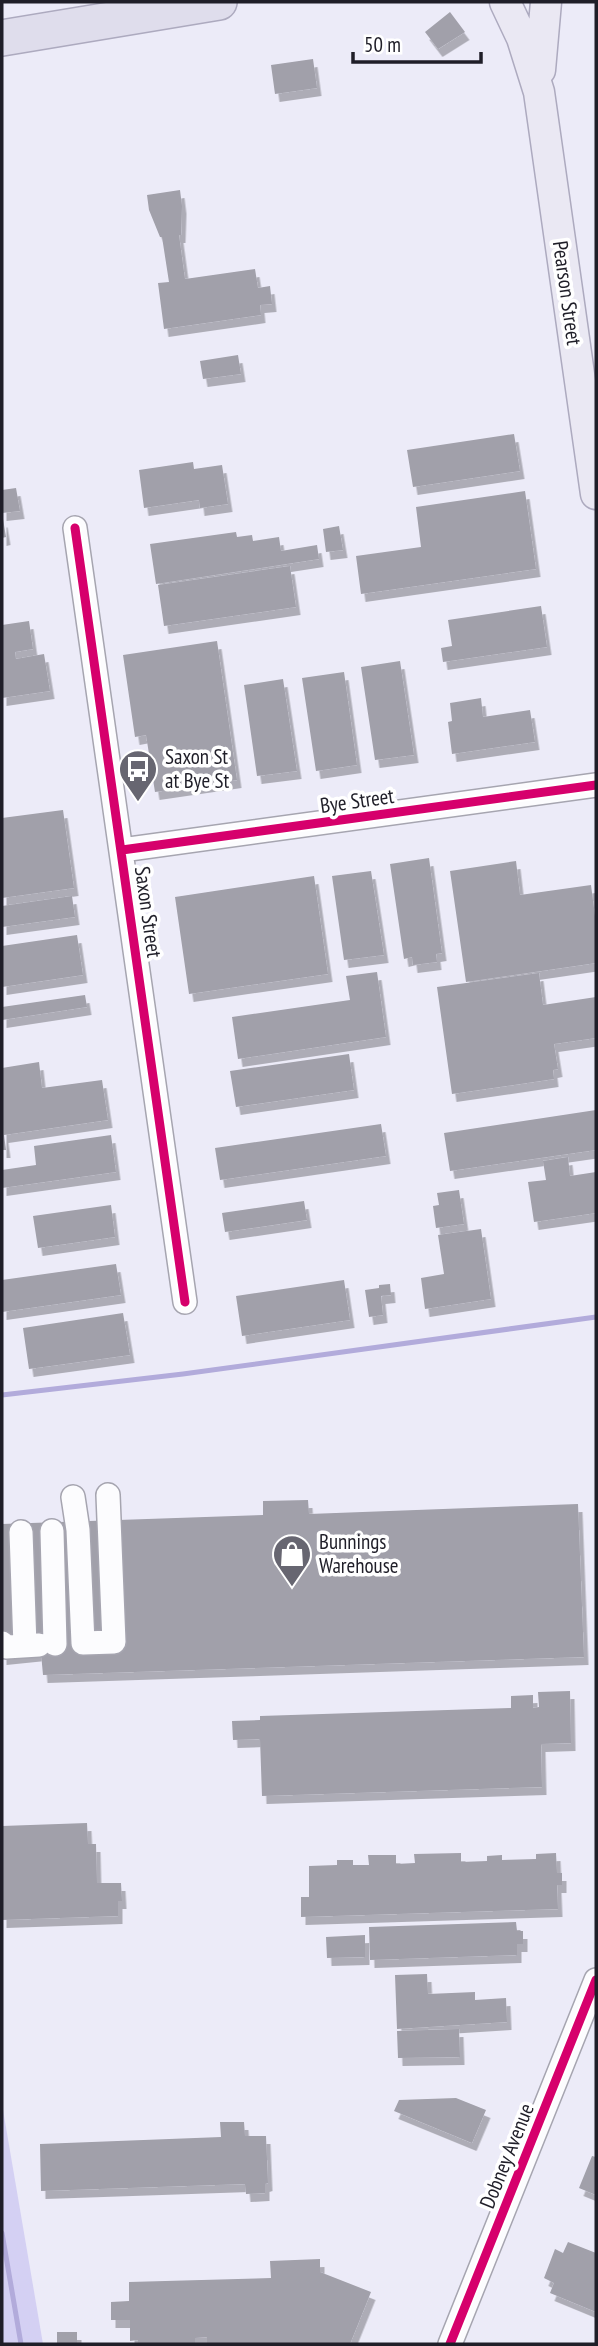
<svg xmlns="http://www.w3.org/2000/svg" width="598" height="2346" font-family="'PT Sans Narrow',sans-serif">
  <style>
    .green { fill: #d4d0f3 }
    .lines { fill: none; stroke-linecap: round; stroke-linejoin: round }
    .stream { stroke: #b2abdb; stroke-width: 5 }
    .building { fill: #a1a0aa; filter: url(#shadow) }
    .minor-casing { stroke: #a6a5b0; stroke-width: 26 }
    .major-casing { stroke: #adaabf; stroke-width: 33 }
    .highway-casing { stroke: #adaabf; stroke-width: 38 }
    .minor { stroke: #fcfcfe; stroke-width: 23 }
    .major { stroke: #eae8f3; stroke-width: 30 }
    .highway { stroke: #dfddec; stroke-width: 35 }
    .cycleway-casing { stroke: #fff; stroke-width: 13 }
    .cycleway { stroke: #d6006c; stroke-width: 9 }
    .labels { text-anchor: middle; stroke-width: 7; stroke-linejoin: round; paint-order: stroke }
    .street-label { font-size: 21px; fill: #1f1e28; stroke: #fff }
    .poi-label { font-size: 21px; fill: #1f1e28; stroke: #fff; text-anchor: start }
  </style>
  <defs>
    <filter id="shadow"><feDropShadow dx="4.5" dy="8" stdDeviation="0" flood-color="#0004"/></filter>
  </defs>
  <rect width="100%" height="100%" fill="#ecebf8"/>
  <path class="green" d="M2,2104L43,2344H2Z"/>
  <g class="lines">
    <path class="stream" d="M2,1395L183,1374L596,1317
      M2,2233L21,2344"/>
  </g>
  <path class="building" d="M450,12L465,32L438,49L425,32Z
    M313,59L317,88L275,94L271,65Z
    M180,190L182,206L181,235H179L185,279L255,269L258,288L270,286L272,304L260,305L261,315L164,329L158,283L169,282L162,237H160L149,210L147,195Z
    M238,355L241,374L203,379L200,361Z
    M514,434L520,471L413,487L407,450Z
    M193,462L194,469L222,465L228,504L200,508L199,500L144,508L139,470Z
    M16,488L20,511L2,513V490Z
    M525,491L536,569L361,594L356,556L421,547L416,507Z
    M3,519L6,537L2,538V520Z
    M339,526L343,550L326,552L323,529Z
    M236,532L237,537L252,535L253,541L279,537L281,551L317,545L319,559L156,584L150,544Z
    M290,566L296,607L164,626L158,585Z
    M541,606L547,647L443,662L441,648L452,646L448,620Z
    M29,621L33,649L15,652L16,659L44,654L50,691L2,698V625Z
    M217,641L237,780L155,792L146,735L135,737L123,655Z
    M400,661L414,755L375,760L361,667Z
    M344,672L357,765L316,771L302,678Z
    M283,679L297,771L257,776L244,685Z
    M481,698L483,717L530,710L535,742L452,754L448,722L452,721L450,703Z
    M63,810L74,888L2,898V818Z
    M429,858L442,953L436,954L437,962L413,965L412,957L404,959L390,864Z
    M516,861L520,895L591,885L596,924V963L466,982L450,871Z
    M371,871L384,955L344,960L332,876Z
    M314,876L328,974L189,994L175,897Z
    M72,896L75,917L2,927V906Z
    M77,935L83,975L2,987V946Z
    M377,972L386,1037L238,1059L232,1017L350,1000L346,976Z
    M539,973L543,1005L596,997V1038L554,1044L558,1069L553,1070L554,1079L452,1094L437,987Z
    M85,995L87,1007L2,1020V1007Z
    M349,1054L354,1090L236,1107L230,1071Z
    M39,1062L42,1088L102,1080L108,1120L4,1135L6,1150H2V1068Z
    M596,1110V1150L450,1171L444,1133Z
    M381,1124L386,1156L220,1180L215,1148Z
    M111,1135L116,1172L2,1188V1170L36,1165L34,1146Z
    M568,1157L570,1176L596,1172V1213L534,1222L528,1182L546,1180L543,1161Z
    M459,1190L464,1224L436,1228L433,1206L439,1205L437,1193Z
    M304,1201L307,1220L225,1232L222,1213Z
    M111,1205L115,1237L38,1248L33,1216Z
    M481,1229L491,1299L425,1309L421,1278L444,1274L438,1235Z
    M116,1264L121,1295L2,1312V1280Z
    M344,1280L350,1320L242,1336L236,1296Z
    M390,1284L391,1295L381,1296L383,1315L369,1317L365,1290L379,1288V1285Z
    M123,1313L130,1355L29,1369L23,1328Z
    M308,1500L309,1514L578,1504L584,1657L43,1675L41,1653L2,1657V1524L263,1515V1501Z
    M570,1691L571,1743L541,1744L542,1787L262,1796L260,1739L233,1740L232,1721L260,1720V1716L511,1708V1696L533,1695V1708L539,1707L538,1692Z
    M87,1823L88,1844H96L97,1883H121L122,1901H118V1916L2,1920V1826Z
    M461,1853V1862L487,1861V1856L502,1855V1860L536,1859V1854L556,1853L557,1873H562V1885H557L558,1909L301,1917V1897H309V1866L337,1865V1860H353V1865H369L368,1855H396V1864L415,1863L414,1854Z
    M516,1922L517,1931H523V1944H517V1955L370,1960L369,1927Z
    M365,1935V1957L327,1958L326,1937Z
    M427,1974L428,1994L475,1992V2000L506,1998L507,2022L397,2029L395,1975Z
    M459,2029L460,2057L398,2058L397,2031Z
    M456,2098L486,2110L472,2143L394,2111L399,2100Z
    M220,2122H244L245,2136H266L268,2183L265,2184V2193L246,2194L245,2184L41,2191L40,2144L221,2137Z
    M592,2156L596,2157V2195L579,2188Z
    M568,2242L596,2253V2312L550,2293L554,2283L544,2278L555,2249L563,2253Z
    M320,2259V2272L371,2292L350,2344H207V2337L195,2338V2344H138V2340L130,2341V2320H111V2302L129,2301V2282L271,2278L270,2261Z
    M57,2332H77V2344H57Z"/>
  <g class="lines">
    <defs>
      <path id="minor" d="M75,528L185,1302
        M122,850L596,785
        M73,1497L78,1530L83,1643L114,1642L108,1495
        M52,1531L55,1644
        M21,1532L25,1646
        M2,1643L6,1647L39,1645
        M450,2344L596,1980"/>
      <path id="major" d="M505,2L522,38L539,92L596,494
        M540,70L546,2"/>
      <path id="highway" d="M2,38L219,2"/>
    </defs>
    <use href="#minor" class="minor-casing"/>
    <use href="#major" class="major-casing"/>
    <use href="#highway" class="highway-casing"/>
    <use href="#minor" class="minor"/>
    <use href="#major" class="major"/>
    <use href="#highway" class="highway"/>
    <defs>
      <path id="cycleway" d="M75,528L185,1302
        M122,850L596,785
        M450,2344L596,1980"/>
    </defs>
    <use href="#cycleway" class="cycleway-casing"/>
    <use href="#cycleway" class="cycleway"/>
  </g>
  <defs>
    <symbol id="bus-pin" viewBox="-11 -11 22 30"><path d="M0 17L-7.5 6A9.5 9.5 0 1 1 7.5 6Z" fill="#676671" stroke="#fff"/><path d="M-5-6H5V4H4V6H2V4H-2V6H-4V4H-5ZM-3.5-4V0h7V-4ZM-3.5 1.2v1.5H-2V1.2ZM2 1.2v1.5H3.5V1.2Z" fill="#fff"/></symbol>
    <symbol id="shop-pin" viewBox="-11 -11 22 30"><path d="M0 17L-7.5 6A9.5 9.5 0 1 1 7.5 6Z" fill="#676671" stroke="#fff"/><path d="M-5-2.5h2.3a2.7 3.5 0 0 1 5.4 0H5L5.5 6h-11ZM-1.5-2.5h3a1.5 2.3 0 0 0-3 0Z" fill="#fff"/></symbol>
  </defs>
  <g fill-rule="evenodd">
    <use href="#bus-pin" x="116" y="747" width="44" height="60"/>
    <use href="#shop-pin" x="270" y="1532" width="44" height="60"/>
  </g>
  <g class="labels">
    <g class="street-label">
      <text transform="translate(567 293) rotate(82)" y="7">Pearson Street</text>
      <text transform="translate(357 801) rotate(-8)" y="7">Bye Street</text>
      <text transform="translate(148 912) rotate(82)" y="7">Saxon Street</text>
      <text transform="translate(507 2156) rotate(-68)" y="7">Dobney Avenue</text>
    </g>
    <g class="poi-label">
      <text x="165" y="764">Saxon St<tspan x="165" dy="24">at Bye St</tspan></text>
      <text x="319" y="1549">Bunnings<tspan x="319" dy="24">Warehouse</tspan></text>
    </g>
  </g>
  <rect width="598" height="2346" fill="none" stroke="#1f1e28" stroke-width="7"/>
  <path d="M353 52v10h128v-10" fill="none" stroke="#1f1e28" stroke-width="3.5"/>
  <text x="364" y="52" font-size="21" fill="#1f1e28" stroke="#ffffff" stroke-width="5" paint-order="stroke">50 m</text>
</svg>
